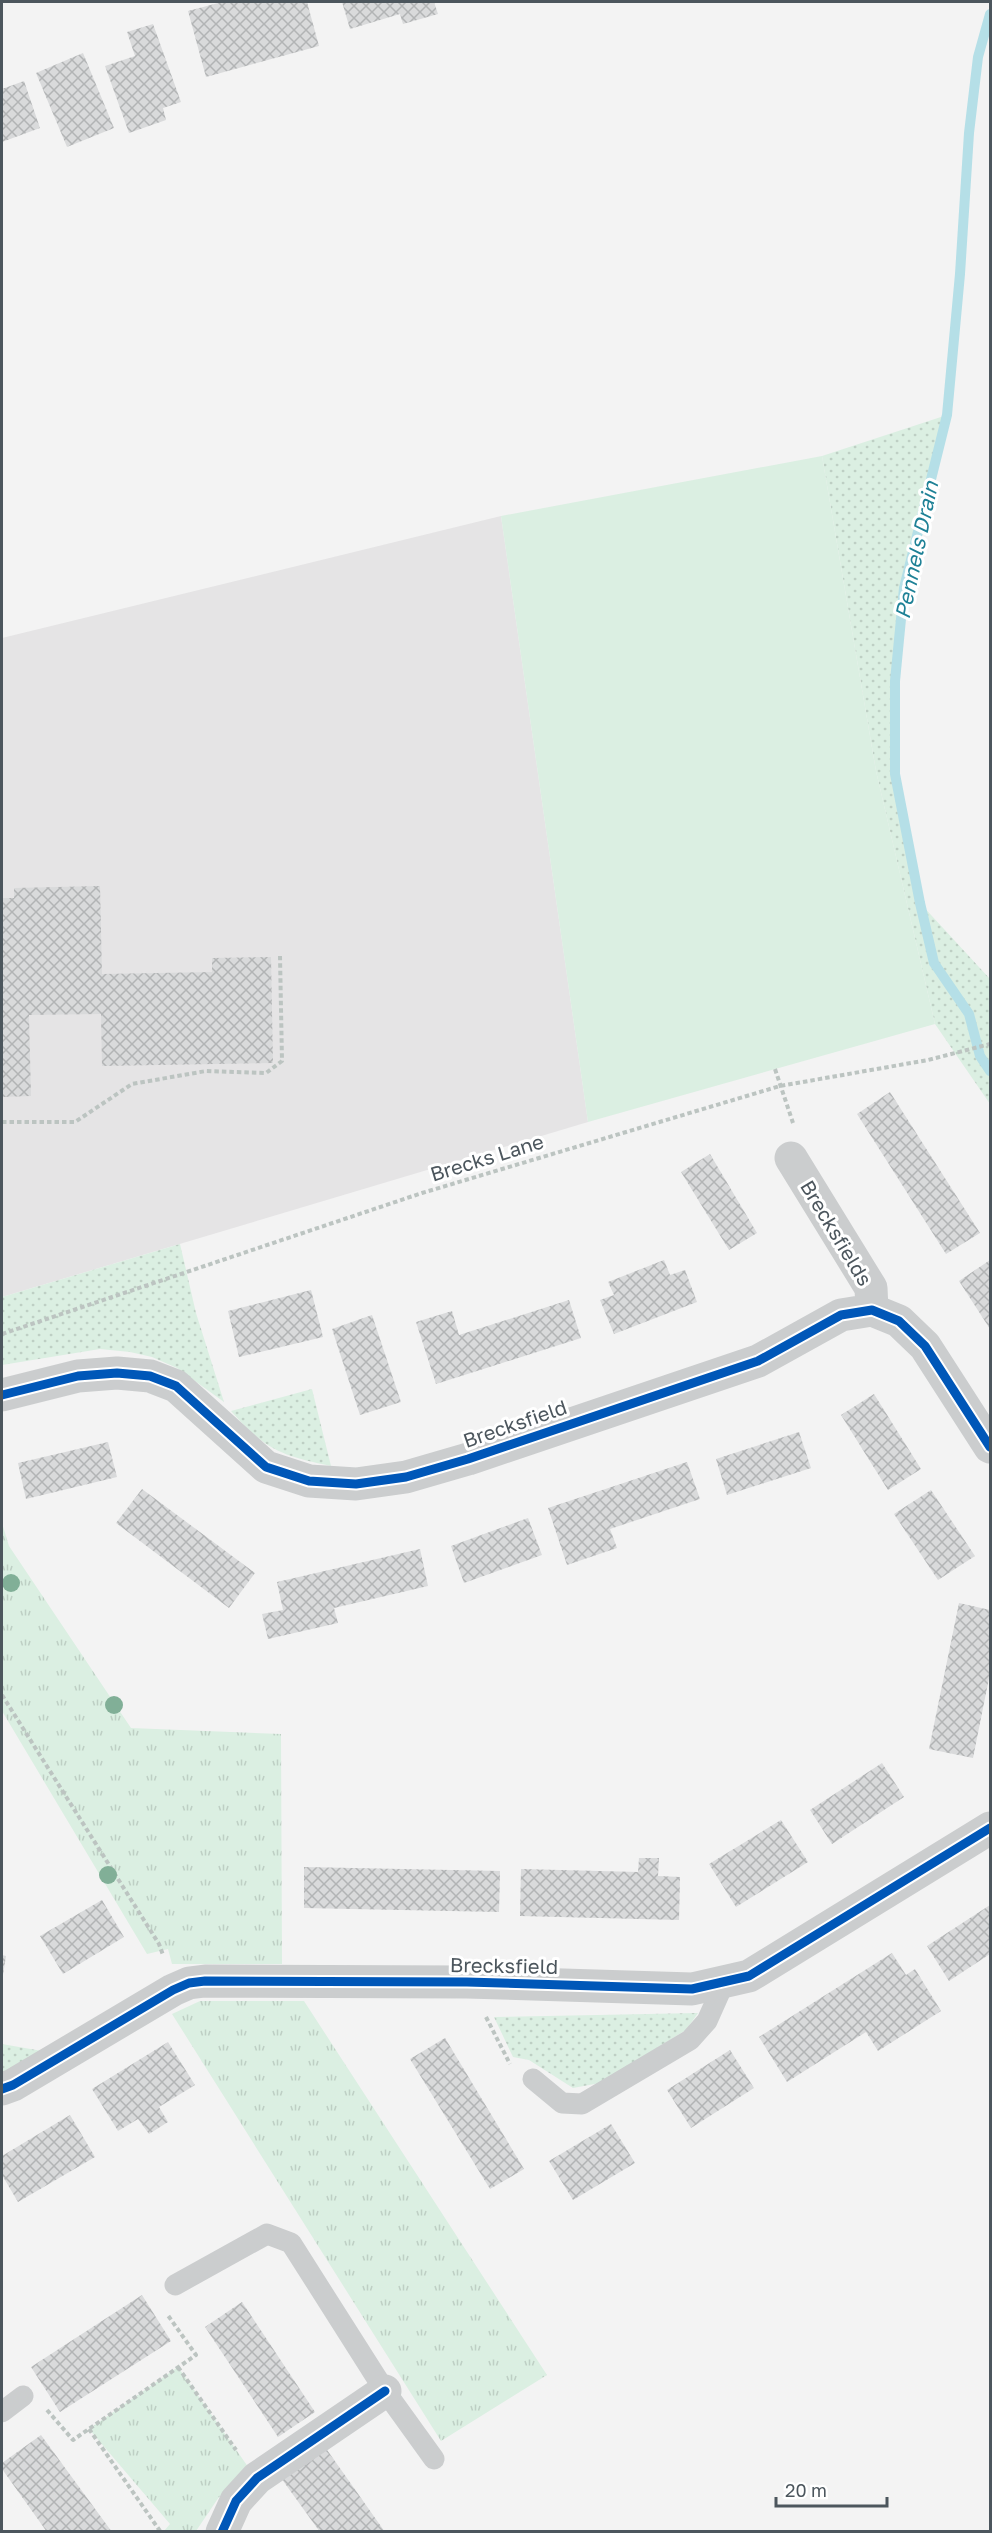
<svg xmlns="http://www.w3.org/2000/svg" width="992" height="2533" font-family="'Golos Text',sans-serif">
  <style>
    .education { fill: #e5e4e5 }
    .grass { fill: url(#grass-dots) }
    .park { fill: url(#park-tufts) }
    .pitch { fill: #dbefe2 }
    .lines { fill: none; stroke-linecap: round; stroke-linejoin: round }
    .stream { stroke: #b5dfe7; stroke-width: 10 }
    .building { fill: url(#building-cross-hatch) }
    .path { stroke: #bcc4c1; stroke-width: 4; stroke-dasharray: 4.5 3; stroke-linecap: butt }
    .lane { stroke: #cbcdce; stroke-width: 21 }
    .street { stroke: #cbcdce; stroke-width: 33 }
    .cycleway-casing { stroke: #fff; stroke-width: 13 }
    .cycleway { stroke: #0057b8; stroke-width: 9 }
    .tree { fill: #81af97 }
    .labels { text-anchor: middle; stroke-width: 6; stroke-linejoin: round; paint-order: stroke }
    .street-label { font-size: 20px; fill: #4c565d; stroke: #fff }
    .water-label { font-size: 21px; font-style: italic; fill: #1e8196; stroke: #fff }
  </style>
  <defs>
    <pattern id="grass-dots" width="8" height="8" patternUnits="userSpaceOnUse" patternTransform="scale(1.5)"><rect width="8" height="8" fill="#dbefe2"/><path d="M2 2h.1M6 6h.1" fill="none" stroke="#becfc4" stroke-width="1.8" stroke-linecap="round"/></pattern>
    <pattern id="park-tufts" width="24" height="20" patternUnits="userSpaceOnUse" patternTransform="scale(1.5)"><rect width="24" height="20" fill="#dbefe2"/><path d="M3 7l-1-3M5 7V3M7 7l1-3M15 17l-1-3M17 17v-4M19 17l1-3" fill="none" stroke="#becfc4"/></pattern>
    <pattern id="building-cross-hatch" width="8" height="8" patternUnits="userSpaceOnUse" patternTransform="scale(1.5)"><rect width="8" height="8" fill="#d9dadb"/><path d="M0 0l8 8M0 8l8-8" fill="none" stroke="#b2b4b5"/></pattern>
  </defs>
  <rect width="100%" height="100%" fill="#f3f3f3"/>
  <path class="education" d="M501,516L588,1122L2,1297V638Z"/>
  <path class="grass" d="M947,415L904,588L895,681V774L920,903L990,979V1104L935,1024L876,771L822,456Z
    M180,1244L196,1313L224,1402L177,1368L152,1357L130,1352L100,1349L2,1365V1297Z
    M312,1389L331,1466C282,1456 265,1450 231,1411Z
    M698,2013L686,2030L600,2083L573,2088L529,2060L513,2057L494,2017Z
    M2,2044L42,2051L11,2069L2,2072Z"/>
  <path class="park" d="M2,1523L9,1546L131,1728L281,1734L282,1964H172L168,1949L147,1954L2,1711Z
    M200,2001H304L547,2375L441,2441L172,2014Z
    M178,2367L251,2471L219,2497L196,2531H164L170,2524L89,2429Z"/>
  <path class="pitch" d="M822,456L876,771L935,1024L588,1122L501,516Z"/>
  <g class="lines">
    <path class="stream" d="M990,14L978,57L969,133L960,274L947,415L904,588L895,681V774L920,903L934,963L969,1014L980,1056L990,1071"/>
  </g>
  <path class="building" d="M222,2H307L319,46L206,77L188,11Z
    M342,2H434L438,14L403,24L400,14L350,29Z
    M153,24L181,102L163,108L166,120L129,133L105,66L135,56L127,32Z
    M83,53L114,128L67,147L36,73Z
    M24,81L40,128L2,142V89Z
    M100,886L102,974L212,972V958L271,957L273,1063L102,1066L101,1014L29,1015L31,1096L2,1097V898H14V888Z
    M890,1092L980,1233L946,1254L857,1114Z
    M710,1154L757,1233L729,1250L681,1172Z
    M664,1260L670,1275L685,1270L697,1302L614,1334L600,1300L614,1295L608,1282Z
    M990,1260V1329L959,1281Z
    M311,1290L323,1337L239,1357L228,1311Z
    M569,1300L581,1338L436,1384L416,1322L452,1311L459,1335Z
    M372,1315L401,1402L360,1415L332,1329Z
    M874,1394L921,1469L888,1490L841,1415Z
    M799,1432L811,1468L727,1495L716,1459Z
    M108,1442L117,1477L26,1499L18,1463Z
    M687,1462L700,1499L610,1529L617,1548L567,1565L548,1508Z
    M142,1489L255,1573L229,1608L116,1523Z
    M931,1490L975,1556L938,1580L894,1514Z
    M528,1518L542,1555L464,1583L451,1546Z
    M420,1549L428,1586L334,1608L338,1623L268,1639L262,1614L283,1610L277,1582Z
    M959,1603L990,1610V1673L973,1758L929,1749Z
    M882,1763L904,1797L832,1844L810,1810Z
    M781,1820L808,1862L736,1907L709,1864Z
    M639,1858H659L658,1876L680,1877L679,1920L520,1916L521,1869L638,1872Z
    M304,1867L500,1871L499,1912L304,1908Z
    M102,1900L124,1937L63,1974L40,1936Z
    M990,1905V1954L949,1981L927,1946Z
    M892,1953L906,1975L915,1969L941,2011L878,2051L866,2032L787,2082L759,2037Z
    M2,1955L6,1956L3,1975H2Z
    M445,2038L524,2169L490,2189L410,2059Z
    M168,2042L195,2085L159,2107L168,2122L149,2134L138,2119L118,2131L92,2089Z
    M730,2050L754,2088L691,2128L667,2090Z
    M70,2115L95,2157L18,2202L2,2175V2156Z
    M611,2124L635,2163L573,2200L549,2161Z
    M142,2295L171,2341L60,2412L31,2367Z
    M242,2302L315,2412L278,2437L205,2327Z
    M41,2435L112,2532H47L2,2469V2463Z
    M325,2447L385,2532H320L281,2478Z"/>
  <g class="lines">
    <path class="path" d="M775,1069L793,1123
      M2,1122H75L132,1084L206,1071L266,1073L282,1061L280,956
      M2,1334L422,1193L780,1086L928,1060L990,1044
      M2,1695L159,1944L163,1955
      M486,2017L510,2064
      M178,2367L236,2450
      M47,2410L73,2440L196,2355L167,2314
      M89,2429L160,2531"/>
    <path class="lane" d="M533,2079L562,2103L582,2104L690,2040L707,2021L724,1983
      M175,2285L267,2234L291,2243L385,2391L434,2459
      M2,2412L23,2396"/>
    <path class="street" d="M791,1158L871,1288L872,1310
      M2,1395L78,1376L117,1373L150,1376L176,1386L266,1467L309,1481L356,1484L406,1477L468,1459L758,1361L841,1315L872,1310L899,1321L925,1346L990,1447
      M2,2089L13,2085L173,1990L189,1983L205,1981L467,1982L692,1989L749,1976L990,1828
      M222,2532L236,2501L257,2478L385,2391"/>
    <defs>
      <path id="cycleway" d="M2,1395L78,1376L117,1373L150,1376L176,1386L266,1467L309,1481L356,1484L406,1477L468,1459L758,1361L841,1315L872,1310L899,1321L925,1346L990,1447
        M2,2089L13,2085L173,1990L189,1983L205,1981L467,1982L692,1989L749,1976L990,1828
        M222,2532L236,2501L257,2478L385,2391"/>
    </defs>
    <use href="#cycleway" class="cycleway-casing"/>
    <use href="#cycleway" class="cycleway"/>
  </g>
  <g class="tree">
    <circle cx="11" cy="1583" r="9"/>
    <circle cx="114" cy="1705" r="9"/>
    <circle cx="108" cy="1875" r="9"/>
  </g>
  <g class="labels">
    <g class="street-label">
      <text transform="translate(487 1158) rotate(-17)" y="7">Brecks Lane</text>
      <text transform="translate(836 1233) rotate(59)" y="7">Brecksfields</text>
      <text transform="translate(515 1424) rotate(-19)" y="7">Brecksfield</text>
      <text transform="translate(504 1966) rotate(1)" y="7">Brecksfield</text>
    </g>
    <g class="water-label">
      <text transform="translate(917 550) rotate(-78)" y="7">Pennels Drain</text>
    </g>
  </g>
  <rect width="992" height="2533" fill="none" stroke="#4c565d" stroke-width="6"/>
  <path d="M776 2497v9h111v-9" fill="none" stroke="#4c565d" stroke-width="3"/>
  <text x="785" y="2497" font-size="18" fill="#4c565d" stroke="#ffffff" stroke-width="4.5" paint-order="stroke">20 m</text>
</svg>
